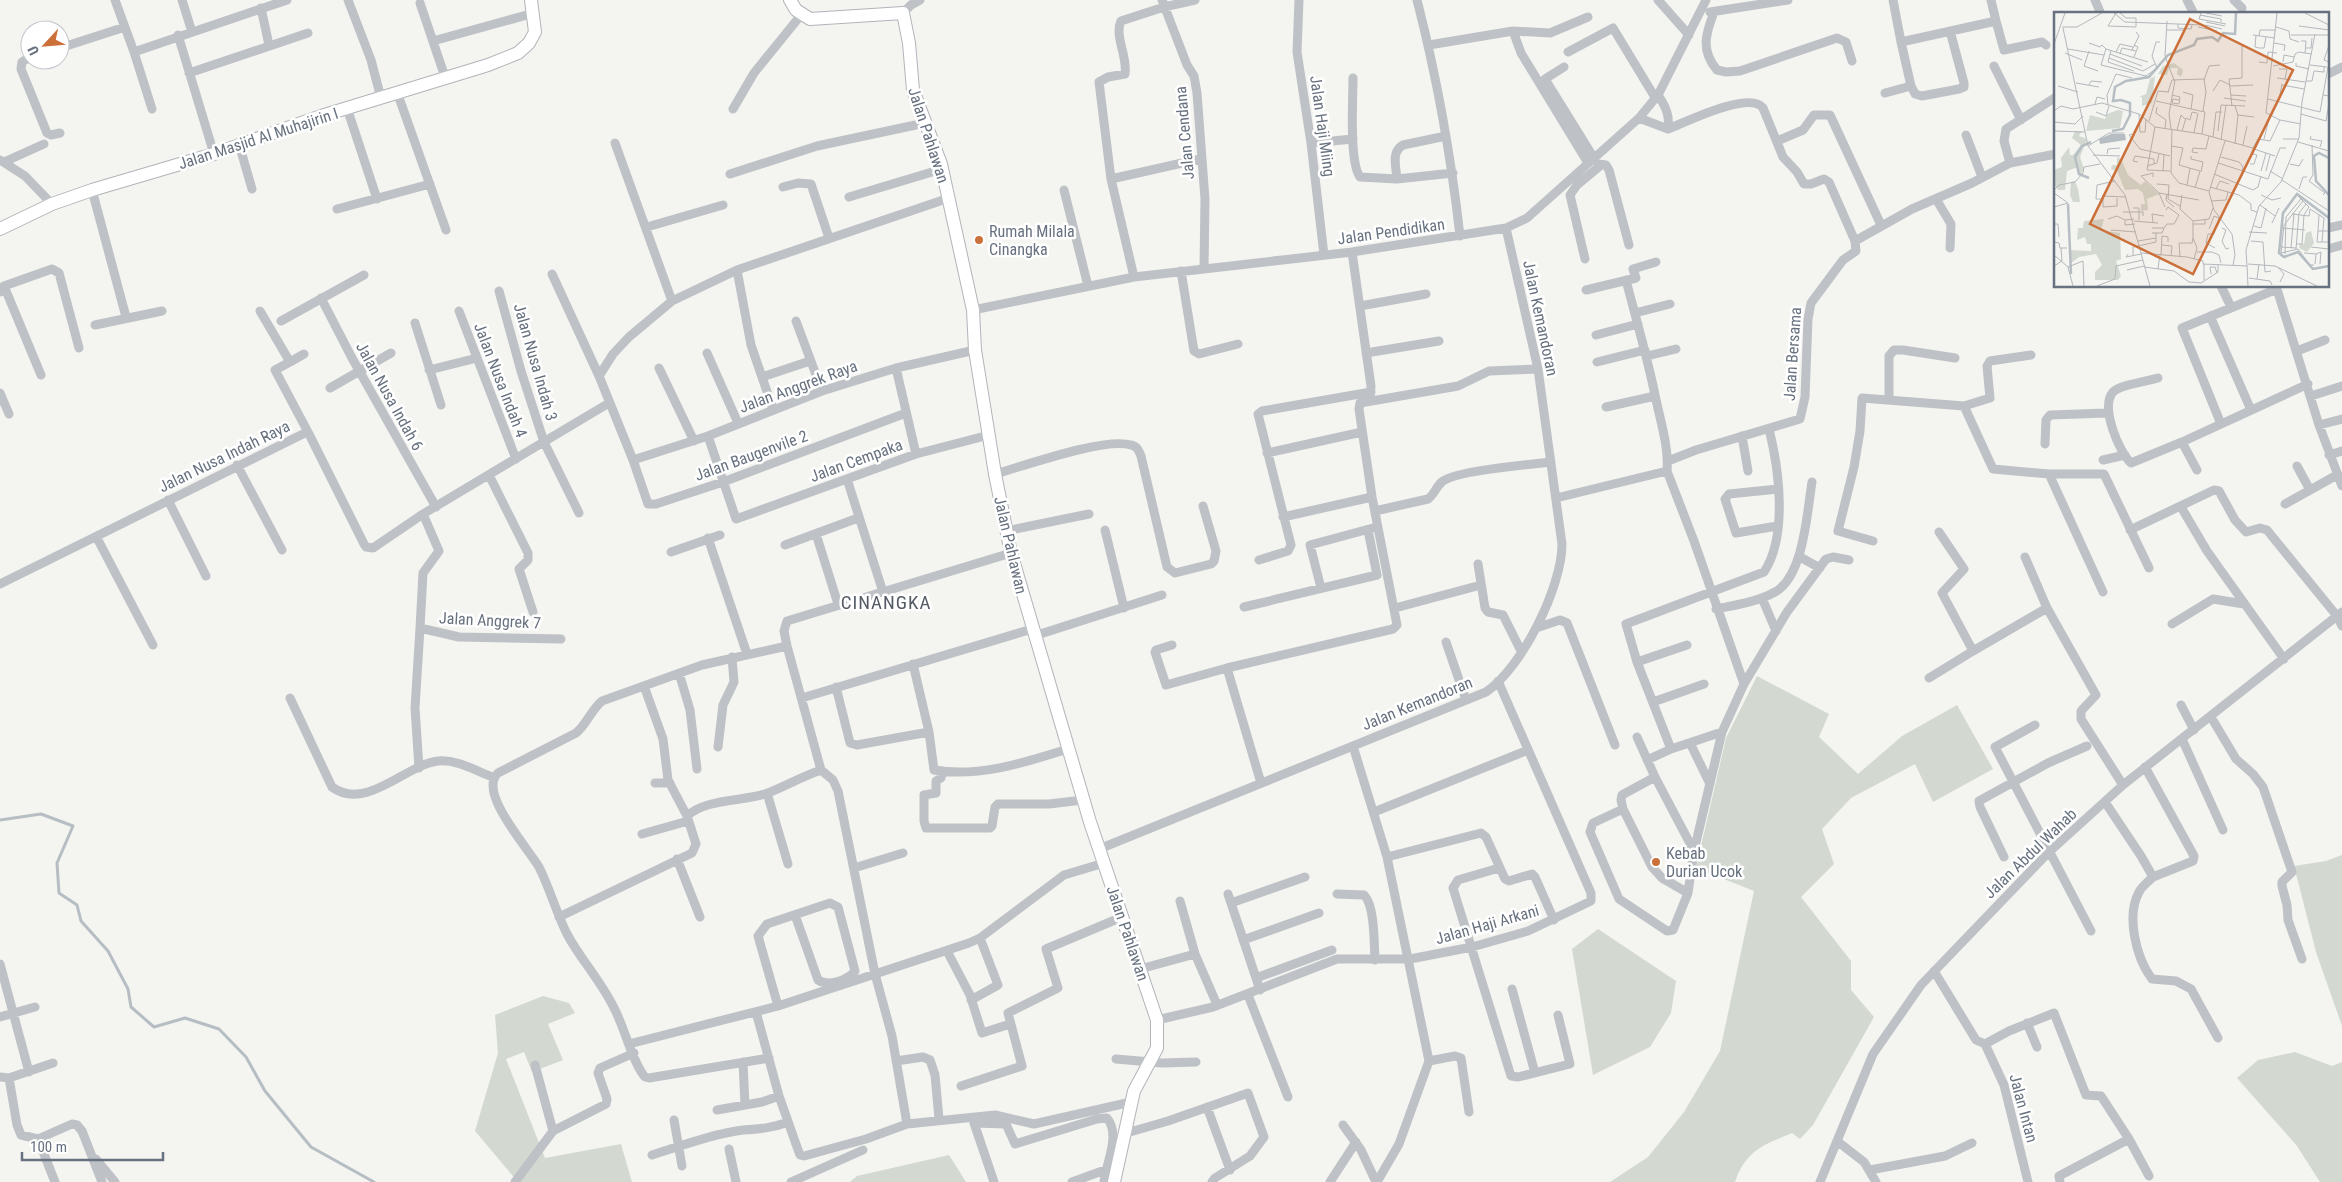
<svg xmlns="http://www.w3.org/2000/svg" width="2342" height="1182" font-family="'Roboto Condensed',sans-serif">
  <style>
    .green { fill: #d3d9d1 }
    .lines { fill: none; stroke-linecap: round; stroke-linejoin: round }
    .stream { stroke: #b6bec3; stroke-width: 3 }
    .secondary-casing { stroke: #b1b4b9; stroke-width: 14 }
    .street { stroke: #bec1c5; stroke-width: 9 }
    .secondary { stroke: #fff; stroke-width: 12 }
    .poi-dot { fill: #cc703a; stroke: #fff; stroke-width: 2 }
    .labels { text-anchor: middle; stroke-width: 5; stroke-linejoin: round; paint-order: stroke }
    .street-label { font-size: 16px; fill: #67717f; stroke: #fff }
    .poi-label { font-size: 16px; fill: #67717f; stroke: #fff; text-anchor: start }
    .quarter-label { font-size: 19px; letter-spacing: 1px; fill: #545b65; stroke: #fff }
    .inset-river { fill: none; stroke: #b6bec3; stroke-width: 2.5 }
    .inset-road { fill: none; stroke: #b4b8bc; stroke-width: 1 }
    .view { fill: #cc703a; fill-opacity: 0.15; stroke: #cc703a; stroke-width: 2.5 }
    .inset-edge { fill: none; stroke: #67717f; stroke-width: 2.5 }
  </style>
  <rect width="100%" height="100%" fill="#f4f4f1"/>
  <path class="green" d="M1757,676L1829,714L1819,737L1858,774L1902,736L1957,705L1993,769L1933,802L1915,764L1851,798L1822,829L1834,864L1801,897L1851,961V990L1874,1017L1813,1125L1800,1139L1792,1133C1764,1145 1746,1150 1735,1182H1610L1648,1157L1684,1112L1720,1051L1754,891L1696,868L1726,738Z
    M2342,855V1026L2316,952L2294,866L2326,861Z
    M1598,929L1676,981L1671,1013L1650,1047L1593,1075L1572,949Z
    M543,996L569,1003L575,1013L548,1024L563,1060L532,1072L524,1052L506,1059L545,1158L621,1144L632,1182H518L475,1131L498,1053L495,1015Z
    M2295,1052L2332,1066L2342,1062V1182H2320L2297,1146L2237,1078L2258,1060Z
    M949,1155L966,1182H850L857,1176Z"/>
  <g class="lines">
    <path class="stream" d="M0,820L41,814L73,826L57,863L59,893L77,905L81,921L108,951L128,989L131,1007L154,1027L185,1018L219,1029L246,1057L265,1091L311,1147L374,1182"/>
    <defs>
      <path id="secondary" d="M790,0L796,10L810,19L903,13L909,43L913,90L941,164L973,310L975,350L995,474L1011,553L1090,822L1157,1020V1048L1134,1091L1114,1182
        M0,229L52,204L92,190L214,154L321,116L488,65L518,53L529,43L535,32L531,0"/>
    </defs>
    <use href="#secondary" class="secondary-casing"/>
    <path class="street" d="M115,0L134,52L152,109
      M182,0L192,32
      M348,0L371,60L381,98
      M1162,0L1187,65L1194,76L1197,93L1205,199L1204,269
      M1299,0L1297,52L1311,143L1324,255
      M1417,0C1437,78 1451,156 1460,236
      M1658,0L1689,35
      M1893,0L1901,42L1996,21L1991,0
      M2095,0L2101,14
      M2187,0L2194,14
      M2234,0L2242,8
      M420,3L445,77
      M261,8L269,45
      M1710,12L1788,0
      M1714,12C1706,33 1700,50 1717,70L1726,72L1740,71L1837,38L1846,42L1852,61
      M903,13L911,5L920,0
      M1996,21L2004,50L2042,42L2046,45
      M1513,31L1550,33L1588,17
      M178,35L214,154
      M433,41L534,13
      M1901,42L1911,86L1915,94L1922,96L1959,89L1964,87V83L1950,31
      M1429,45L1513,31L1521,53L1588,163
      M60,48L125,27
      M134,52L287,0
      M1568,52L1613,28L1656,99
      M30,57L22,62L21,69L47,133L51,135L60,133
      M1994,66L2021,120
      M1564,67L1545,79L1594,158
      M189,73L308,33
      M2328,74L2342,67
      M1353,78C1353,100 1349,162 1360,177L1397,179L1453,173
      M397,92L446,230
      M1885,93L1911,86
      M1658,95C1666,107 1670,116 1668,129
      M347,108L377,199
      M733,109L754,73L801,15
      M1639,118L1668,129C1686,122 1750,90 1763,108L1783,157L1797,172L1804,184H1811L1824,179L1829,182L1855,241
      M1966,135L1982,177
      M1777,141L1803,130L1814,115H1830L1881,225
      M615,143L672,301
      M1311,143L1353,139
      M239,144L252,189
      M0,160L25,176L52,204
      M4,162L44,144
      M2010,163L2004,141L2006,129L2056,97
      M1598,164L1606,165L1609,170L1629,245
      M730,174L817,146L925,123
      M1111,179L1200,159
      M1397,179C1396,166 1391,152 1403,145L1446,136
      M783,187L798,183L811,184L829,238
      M92,190L126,317
      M1064,190L1088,286
      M849,197L942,169
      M1936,199L1951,224L1950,248
      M337,209L430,184
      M647,227L723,205
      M2328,228L2342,225
      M2328,249L2342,245
      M1352,252L1371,386L1370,398
      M1585,259L1570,195L1577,185L1601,165
      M737,270L751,345L773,409
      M1181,271L1194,351L1199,354L1238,344
      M552,274L599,376L633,460L648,504H656L723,482L906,413
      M1134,277L1111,179L1099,82L1108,77L1125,74C1128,57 1114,36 1121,21L1164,7L1195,0
      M1626,280C1636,319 1647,356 1655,395C1660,420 1669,446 1667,471L1694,541L1744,684
      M4,286L41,375
      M2221,286L2231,307
      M2276,286L2319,425L2342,486
      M1586,290L1636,278L1633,269L1656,262
      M499,291L521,371L544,442L579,513
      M0,292L4,286L52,269L59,273L79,348
      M321,298L352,358L436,507
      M1360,306L1426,294
      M973,310L1134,277L1352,252L1506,228L1527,218L1639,118L1658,95L1706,0
      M260,311L290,362L275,370L309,434
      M459,311L516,459
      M1635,313L1670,304
      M2210,316L2251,410
      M281,321L364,275
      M796,321L822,391
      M415,323L441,405
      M95,325L162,311
      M1596,335L1638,324
      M2297,351L2325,340
      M707,353L738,423
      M1366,353L1439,341
      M1647,356L1676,349
      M290,362L304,354
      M1597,362L1645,350
      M659,368L694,441
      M896,368L916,454
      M429,370L477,358
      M599,376L613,354L629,337L672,301L737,270L949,198
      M762,377L810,361
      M2158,378C2148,381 2119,385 2113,392C2100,407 2119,452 2131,463L2182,442L2308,384
      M330,388L391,353
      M0,393L9,414
      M2311,396L2342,386
      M1889,400V356L1894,350H1903L1955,358
      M1964,406L1990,398L1987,366L1990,361L2031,355
      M1606,407L1655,396
      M2221,424L2182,328L2277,289
      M2319,425L2342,419
      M708,436L736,519L916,454L989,435
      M1742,436L1748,471
      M2182,442L2197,470
      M2045,444L2046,420L2050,415L2107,413
      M1267,453L1362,432
      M2329,455L2342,451
      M633,460L708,436L822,391L896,368L975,350
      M2103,460L2125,455
      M1668,461L1696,450L1800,419L1805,397L1808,319L1811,303L1843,260L1856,251L1855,241L1912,209L1972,183L2010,163L2056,154
      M237,465L282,550
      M2297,466L2310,490
      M995,474C1024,466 1105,437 1131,445C1137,446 1139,451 1141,456L1167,567L1175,573L1211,564L1214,561L1216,551L1203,506
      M2049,474H2104L2149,568
      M489,475L528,553V560L519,569L533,612
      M847,479L883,592
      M1556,498L1667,471
      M168,500L206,576
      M2285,504L2337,475
      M2181,507L2207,551L2284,659
      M1375,511L1428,499C1435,494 1436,486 1443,481C1460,470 1528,465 1551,462
      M423,514L439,551L423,573L420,628L459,637L561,639
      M1283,517L1372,497
      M1777,526L1736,533L1725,499L1729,494L1778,489
      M1105,530L1124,608
      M2130,530L2214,490L2219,491L2235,520L2246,532L2260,528L2267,530L2337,616L2342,626
      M1006,531L1089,514
      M1939,532L1964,569L1942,593L1973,651L2047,608
      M816,534L838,604
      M97,538L153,645
      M708,538L747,654
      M1873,541L1838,531L1854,467L1860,431L1862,398L1964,406L1993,469L2049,474L2103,592
      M785,545L858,518
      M671,552L720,535
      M1800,557L1820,568
      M2025,557L2047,608L2096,695L2081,711V719L2123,785
      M1259,560L1288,551L1291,545L1258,414L1262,411L1371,392
      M1478,564L1485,608L1488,612L1503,615L1521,651
      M0,584L305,433L309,434L364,544L366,547L373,548L423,514L609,403
      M1321,588L1310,545L1373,528
      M1762,598L1776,631
      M1244,607L1377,575L1368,530
      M1395,608L1481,585
      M1716,609C1736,605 1757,602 1775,592C1804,576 1807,512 1812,482
      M2172,624L2213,599L2244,604
      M1536,628L1560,620L1567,623L1615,745
      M1034,636L1162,595
      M1446,642L1466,700
      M1172,645L1156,650L1155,652L1166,685L1227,668
      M1637,662L1687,645
      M913,664L929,732
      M679,673L690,710L697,769
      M1929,678L1973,651
      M644,686L663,739L668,780L687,816
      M836,687L850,743L857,745L929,732L934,770C979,778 1026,762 1068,749
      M290,698L332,787C366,812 405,765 438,761C457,759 476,771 493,777
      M802,698L1032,629
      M1653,702L1704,684
      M2181,705L2194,730
      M2211,717L2236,759L2253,774L2263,787L2292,872L2282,882V886L2287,905L2288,920L2302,959
      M2035,725L1995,747L2091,931
      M1637,737L1655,777L1694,851
      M2182,739L2223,830
      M1690,743L1710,784
      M1353,746L1387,857L1429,1061L1399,1144L1377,1182
      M718,747L723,705L734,682L732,657
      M1671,749L1637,662L1626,624L1764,572C1788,536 1779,469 1769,429
      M1647,760L1671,749L1722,732
      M2145,767L2194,856L2193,861L2153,877
      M419,768L415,708L420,628
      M821,770L833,780L838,791L875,974L892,1036L907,1124
      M943,771L941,778L936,781V793L924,795V821L926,828H990L992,826L995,807L998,804H1049L1083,800
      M1655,777L1622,795L1621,800L1623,809L1652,867L1662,878L1688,893
      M655,783H670
      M1261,783L1227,668L1393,629L1397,625L1372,497L1359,409L1360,403L1458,386L1489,371L1538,369
      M767,793L788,864
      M2105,802L2141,856L2153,877C2148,882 2142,886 2139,892C2126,916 2136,958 2152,979L2176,981L2191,989L2218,1038
      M1623,809L1593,823L1590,832L1619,899L1667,931L1673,930L1688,893L1694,851L1722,732L1744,684L1787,612L1826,559L1833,557L1849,560
      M1374,812L1528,750
      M642,834L688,821
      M1099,849L1486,692C1522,668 1562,587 1562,544L1538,369L1506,228
      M1387,857L1481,833L1486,837L1505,879L1509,881L1532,874L1535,877L1554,920
      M2004,857L1980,807L1979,801L2048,763L2087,746
      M677,859L700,917
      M854,868L903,853
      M1499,868L1458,880L1453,888L1511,1076L1518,1077L1570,1064L1558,1015
      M1228,894L1260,990
      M1337,894L1364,895C1375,905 1374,945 1375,960
      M1180,901L1195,954L1215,1000
      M1231,903L1305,877
      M559,917L692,853L696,844L687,816C707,798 743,802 768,793C786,786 803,776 821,770L787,646L784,631L787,621L1011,553
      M1243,940L1319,913
      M947,951L970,995L982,1033L1010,1024
      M0,964L29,1072
      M1140,969L1195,954
      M1934,971L1976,1040L1985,1044L2004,1085L2028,1182
      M1256,978L1332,950
      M1512,989L1535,1073
      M1248,995L1288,1097
      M971,1000L998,985L980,938
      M778,1006L758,936L767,924L830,903L838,907L855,971C848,980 828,987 818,980L795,915
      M756,1012L779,1096L797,1147L800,1155L804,1156L866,1139L907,1124L995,1115L1034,1124L1131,1102
      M0,1017L35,1007
      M1157,1020L1213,1007L1337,959H1410L1472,947L1528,931L1591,901V893L1498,681
      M2027,1023L2037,1047
      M629,1044L778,1006L969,943L980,938L1064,875L1104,863
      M1985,1044L2009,1031L2054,1013L2086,1095L2101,1096L2129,1139L2059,1176L2060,1182
      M769,1058L649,1078L645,1077C633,1064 624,1026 614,1008C601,981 581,960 567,934C556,912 550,889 539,867C528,848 477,792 498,773L576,733C587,724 591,710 602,701L702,665L787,646
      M1116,1059L1162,1063L1196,1062
      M896,1061L923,1057L930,1060L935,1075L939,1119
      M1429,1061L1455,1056L1461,1058L1469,1112
      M743,1062L745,1105
      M535,1065L553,1131
      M0,1077L9,1078L17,1125L21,1135L38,1139L72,1124L77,1125L82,1131L102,1182
      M9,1078L53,1063
      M961,1086L1022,1066L1008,1013L1058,988L1046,949L1122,917
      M1207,1107L1230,1170
      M717,1110L762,1102L779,1096
      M674,1120L682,1166
      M1343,1125L1361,1150L1376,1182
      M1123,1134L1168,1121L1248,1093L1264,1137L1250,1156L1215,1178L1212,1182
      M38,1139L55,1182
      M2129,1139L2149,1176
      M1837,1141L1864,1162L1876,1182
      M729,1149L736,1182
      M652,1155C681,1146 712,1134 743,1130C759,1129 773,1128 788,1122
      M96,1159L115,1182
      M1870,1170L1945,1156L1972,1143
      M515,1182L553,1131L606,1104L607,1099L598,1073L600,1068L634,1053
      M791,1182L863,1150
      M994,1182L974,1123L1006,1124L1015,1144L1097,1119L1107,1118C1121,1135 1106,1163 1104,1182
      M1072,1182L1105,1170
      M1330,1182L1356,1142
      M1820,1182L1873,1054L1921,985L2048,853L2123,785L2342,612"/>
    <use href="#secondary" class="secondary"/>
  </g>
  <g class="poi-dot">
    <circle cx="979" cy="240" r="5"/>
    <circle cx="1656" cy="862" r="5"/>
  </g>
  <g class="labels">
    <g class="street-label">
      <text transform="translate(1323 126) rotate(82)" y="6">Jalan Haji Miing</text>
      <text transform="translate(1184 133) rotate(-95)" y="6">Jalan Cendana</text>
      <text transform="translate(929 135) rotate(72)" y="6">Jalan Pahlawan</text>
      <text transform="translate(258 138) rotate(-18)" y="6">Jalan Masjid Al Muhajirin I</text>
      <text transform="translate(1391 231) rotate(-8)" y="6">Jalan Pendidikan</text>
      <text transform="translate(1541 318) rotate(78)" y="6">Jalan Kemandoran</text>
      <text transform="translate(1792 354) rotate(-86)" y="6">Jalan Bersama</text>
      <text transform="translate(536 362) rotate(74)" y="6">Jalan Nusa Indah 3</text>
      <text transform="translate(501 380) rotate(69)" y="6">Jalan Nusa Indah 4</text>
      <text transform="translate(798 386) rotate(-20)" y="6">Jalan Anggrek Raya</text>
      <text transform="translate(390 396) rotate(61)" y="6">Jalan Nusa Indah 6</text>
      <text transform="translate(751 455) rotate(-20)" y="6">Jalan Baugenvile 2</text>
      <text transform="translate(224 456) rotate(-26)" y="6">Jalan Nusa Indah Raya</text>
      <text transform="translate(856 460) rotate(-20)" y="6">Jalan Cempaka</text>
      <text transform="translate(1011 545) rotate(77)" y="6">Jalan Pahlawan</text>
      <text transform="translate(490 620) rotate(3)" y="6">Jalan Anggrek 7</text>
      <text transform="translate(1417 703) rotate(-22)" y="6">Jalan Kemandoran</text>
      <text transform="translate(2030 853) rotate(-44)" y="6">Jalan Abdul Wahab</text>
      <text transform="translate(1487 924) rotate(-16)" y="6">Jalan Haji Arkani</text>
      <text transform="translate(1128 933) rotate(71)" y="6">Jalan Pahlawan</text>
      <text transform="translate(2024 1108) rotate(75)" y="6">Jalan Intan</text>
    </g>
    <g class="poi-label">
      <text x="989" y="237">Rumah Milala<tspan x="989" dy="18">Cinangka</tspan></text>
      <text x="1666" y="859">Kebab<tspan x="1666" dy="18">Durian Ucok</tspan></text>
    </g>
    <g class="quarter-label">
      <text x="886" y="609">CINANGKA</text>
    </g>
  </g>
  <g transform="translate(2054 12)">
    <rect width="275" height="275" fill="#f4f4f1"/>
    <path d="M120,51L129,58L127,65L123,62L124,56H115L113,63L104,62L109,54ZM101,64L98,91L88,94V85H85L92,82L96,67ZM64,98L69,99L66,116L32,119L36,103L51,107L53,102ZM21,119H28L25,124L33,127L26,145L30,157L26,163L24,155L13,159L11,178H4L0,172V158L8,155L7,146L15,135L16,143H19L27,133L18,126ZM63,145L67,147L74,163L87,173L91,169L105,182L93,187L94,198L87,199V192H91L89,181L84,177L71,178L63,159L57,157L58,153H63ZM21,169L24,177L26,190H19L16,183L17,170ZM50,207L47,218L66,221L67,247L62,249L67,264L64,268H41V260L48,253L42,242L25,245L17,251L16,238L37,239V232H33L31,225L23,228L24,216H29L30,209ZM257,219L260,231L253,240L245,236L246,232H250L252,221Z" fill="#d3d9d1"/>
    <path d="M57,122H71L72,128L46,132L45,127Z" fill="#b6bec3"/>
    <path class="inset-river" d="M58,119L69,117L76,103V91L67,88L59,89L61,75L72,69L95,65L114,43L140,33L143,27L158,25L164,29L169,21L181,22L182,1M275,146L265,141L260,144L262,169L275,183M35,166L25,162L21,145L28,134L37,130M14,192L17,262M275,206L243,182L229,201L225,241L230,245L244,240L259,257L275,254"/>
    <path class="inset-road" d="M60,1L71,10L150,13M62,1L54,14L82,15V6H72L66,1M147,1L145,7L172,12M152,1L168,4M251,1L275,13M146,3L167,7V10M113,9L111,44L120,68M152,10L171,14M124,12V16L137,17L138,13M151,13L168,17M245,14L275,18M8,15H23L48,1M144,15L163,19M222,15L235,19L236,27L245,30M9,16L34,134L71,183L96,274M113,18H130M199,23L221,26M202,23L201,35L205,36H210L212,25M237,23H275M205,24L206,18H222M247,29H252L251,41M35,31L46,35L48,33L52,37M220,31L231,33L230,39M0,32L11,1M275,33L270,48L275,50M252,36H257L258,26M14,37L50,43M57,38L54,50L80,59M78,38L85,24L82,20M35,39L30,54L44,59M62,40L66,32L79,35M11,41L28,48M66,41L68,36L82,39M56,42L88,54M80,45L84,35L80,33M55,46L89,59L101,52M94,50L52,37L47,53L92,64L103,56L98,44L102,30H106M205,50L213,51L214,40L223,41M229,50L230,43L240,45M242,51V54L255,57M256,53L273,55M219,54L239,50L241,42L245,40L257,42M274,55L269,83L275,84M225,57H233L231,67M223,66L251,70M150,68L155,54L166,53M252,69H258L260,59L270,60V55M22,71L45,75M35,73L37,69L48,70M228,73L250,77M4,74L24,80M176,74L199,73M159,79L166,68L176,73M114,80L118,68L150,67L152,80L149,99M129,80L139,83L137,97L151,100L148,122M118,83L126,85L125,92L118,91L119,87L125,88M177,83L192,84M170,86L192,89M214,87L266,100L269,83M225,88L228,72M102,89L137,97M41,92L43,85L51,87M54,93L53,83L62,62L78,66M178,94L175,67L188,66V32M181,94L184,103L181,132M103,95L102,101L112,108L111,116M0,99L7,94L19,97L48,91L85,102L101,115L148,122L199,136L204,127L216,129L226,108L212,101L223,1M42,100L52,104L55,94M85,102L86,120H91L92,107M247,102L272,109L275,91M184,103L200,105M226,108L247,112M95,109L104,79L115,80M0,110L21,112L29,104M101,115L93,158L116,159M117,117L115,102L121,68M118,117L117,161L125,171L155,179M123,118L127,103L131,107M0,119L31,120M128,119L132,106L136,108L138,100L143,101M164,119L167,93L191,94M140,121L144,101M78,122L75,123L86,137L116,144M257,124L256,127L268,129L266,135M159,125L162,100H168M210,127L214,111M229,127H245M167,128L172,93M171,129L155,180L160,198L178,222L181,243L179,253M244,130L275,139M189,133L193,114M258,133L259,163L255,169L271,181L269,183M34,134L55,121H70M117,134L129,136L125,153L146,159L141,176M200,137L221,144M144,141L138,140L139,136L152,137L155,124M53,142L54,137L66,136M39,143L66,144M137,144V147L149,150L147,160M167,145L185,150L189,155L188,164M84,150L79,149L81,144L100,147V152M164,151L214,167L226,136H232M196,152H200L203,143L199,142V136M236,152L245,154L249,147M93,154L103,151L105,142M109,159L110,143M207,159L212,141M212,159L216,143M216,159L229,167M160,162L199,178L204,175L207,164M99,165V161L87,164L105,181L111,195M228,168L275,199M61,169L43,173L42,187H49V195L63,194V186M103,172L115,173L114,187L126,194M133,173L136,156M156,175L185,183L197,192V198L203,200M162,177L166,169L175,172M245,177L249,165H253M0,178L5,173L21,170L29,161L30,155L46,152M0,181L14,191L0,195M105,181L145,188M113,182L112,188L120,195M207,183L218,188L227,186M48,184L72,185M157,189L172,188L174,180M249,189L230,213L227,241L244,237L256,253H260M206,193L221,204M79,196H85V208M69,200H89V204M238,202L255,204L256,197L270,206L268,230M265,203L264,219H275M54,207L63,204L71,208L80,207M71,208V213L81,212M80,209L104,211M139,209L155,207L159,196M99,210L98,202L110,204M218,211L225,196M0,212H4L5,225M139,212H151V207M200,214L207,216L212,196M98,216H110L113,212H120L125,203L114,195L112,198M168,216L172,218L168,229L172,237L175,236M229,216L251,218M155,217L160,204L165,206M57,218L82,220M264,219L263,230H275M195,220L213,221M98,221H108L110,216M139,226L143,236L140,247M84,229L102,226M197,229L209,230L211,260L217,259M0,230L5,231L6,236H13M243,232H248L250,203L255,195L244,184M108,233L118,234L117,244M227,235L242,236M257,235L275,237M161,236L152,231L154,222H160L165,206M237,236L240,201M242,237L245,201L252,192M143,240H158L165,243L167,251M87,241L133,245L149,249V252L193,254L194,274M250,241L262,242L261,252M74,242L72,245L87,242M231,242L232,205L247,187M262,242L267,240L266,252M0,243L14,255L19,274M79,243V235L102,230V221M107,243L108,224L114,225V230M126,245L125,231H138L139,226V209L126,197L128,183M150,252V268M194,252L221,254L263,274M0,254L8,249L7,236M193,254L192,238L205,194L227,170L245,126L248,90L261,22M14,255L29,249L30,274M90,255L120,259L135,270L147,271L164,260V252M224,255L230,262L226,270M104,257L106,242M73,258L90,254M157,262L156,255H161L163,261M195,266L216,269L218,273M203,267L205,252M43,274L61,267L62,254L89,248"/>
    <path class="view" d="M136,7L239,58L139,262L36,212Z"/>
    <rect width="275" height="275" class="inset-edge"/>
  </g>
  <g transform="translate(45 45) rotate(244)"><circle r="24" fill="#ffffff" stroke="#c2c6cc"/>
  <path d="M0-4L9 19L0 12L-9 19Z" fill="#cc703a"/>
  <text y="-8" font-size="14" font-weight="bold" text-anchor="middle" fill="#67717f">U</text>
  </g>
  <path d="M22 1152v8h141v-8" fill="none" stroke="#67717f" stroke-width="2.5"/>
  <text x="30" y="1152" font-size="15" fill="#67717f" stroke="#ffffff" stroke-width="4" paint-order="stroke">100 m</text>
</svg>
